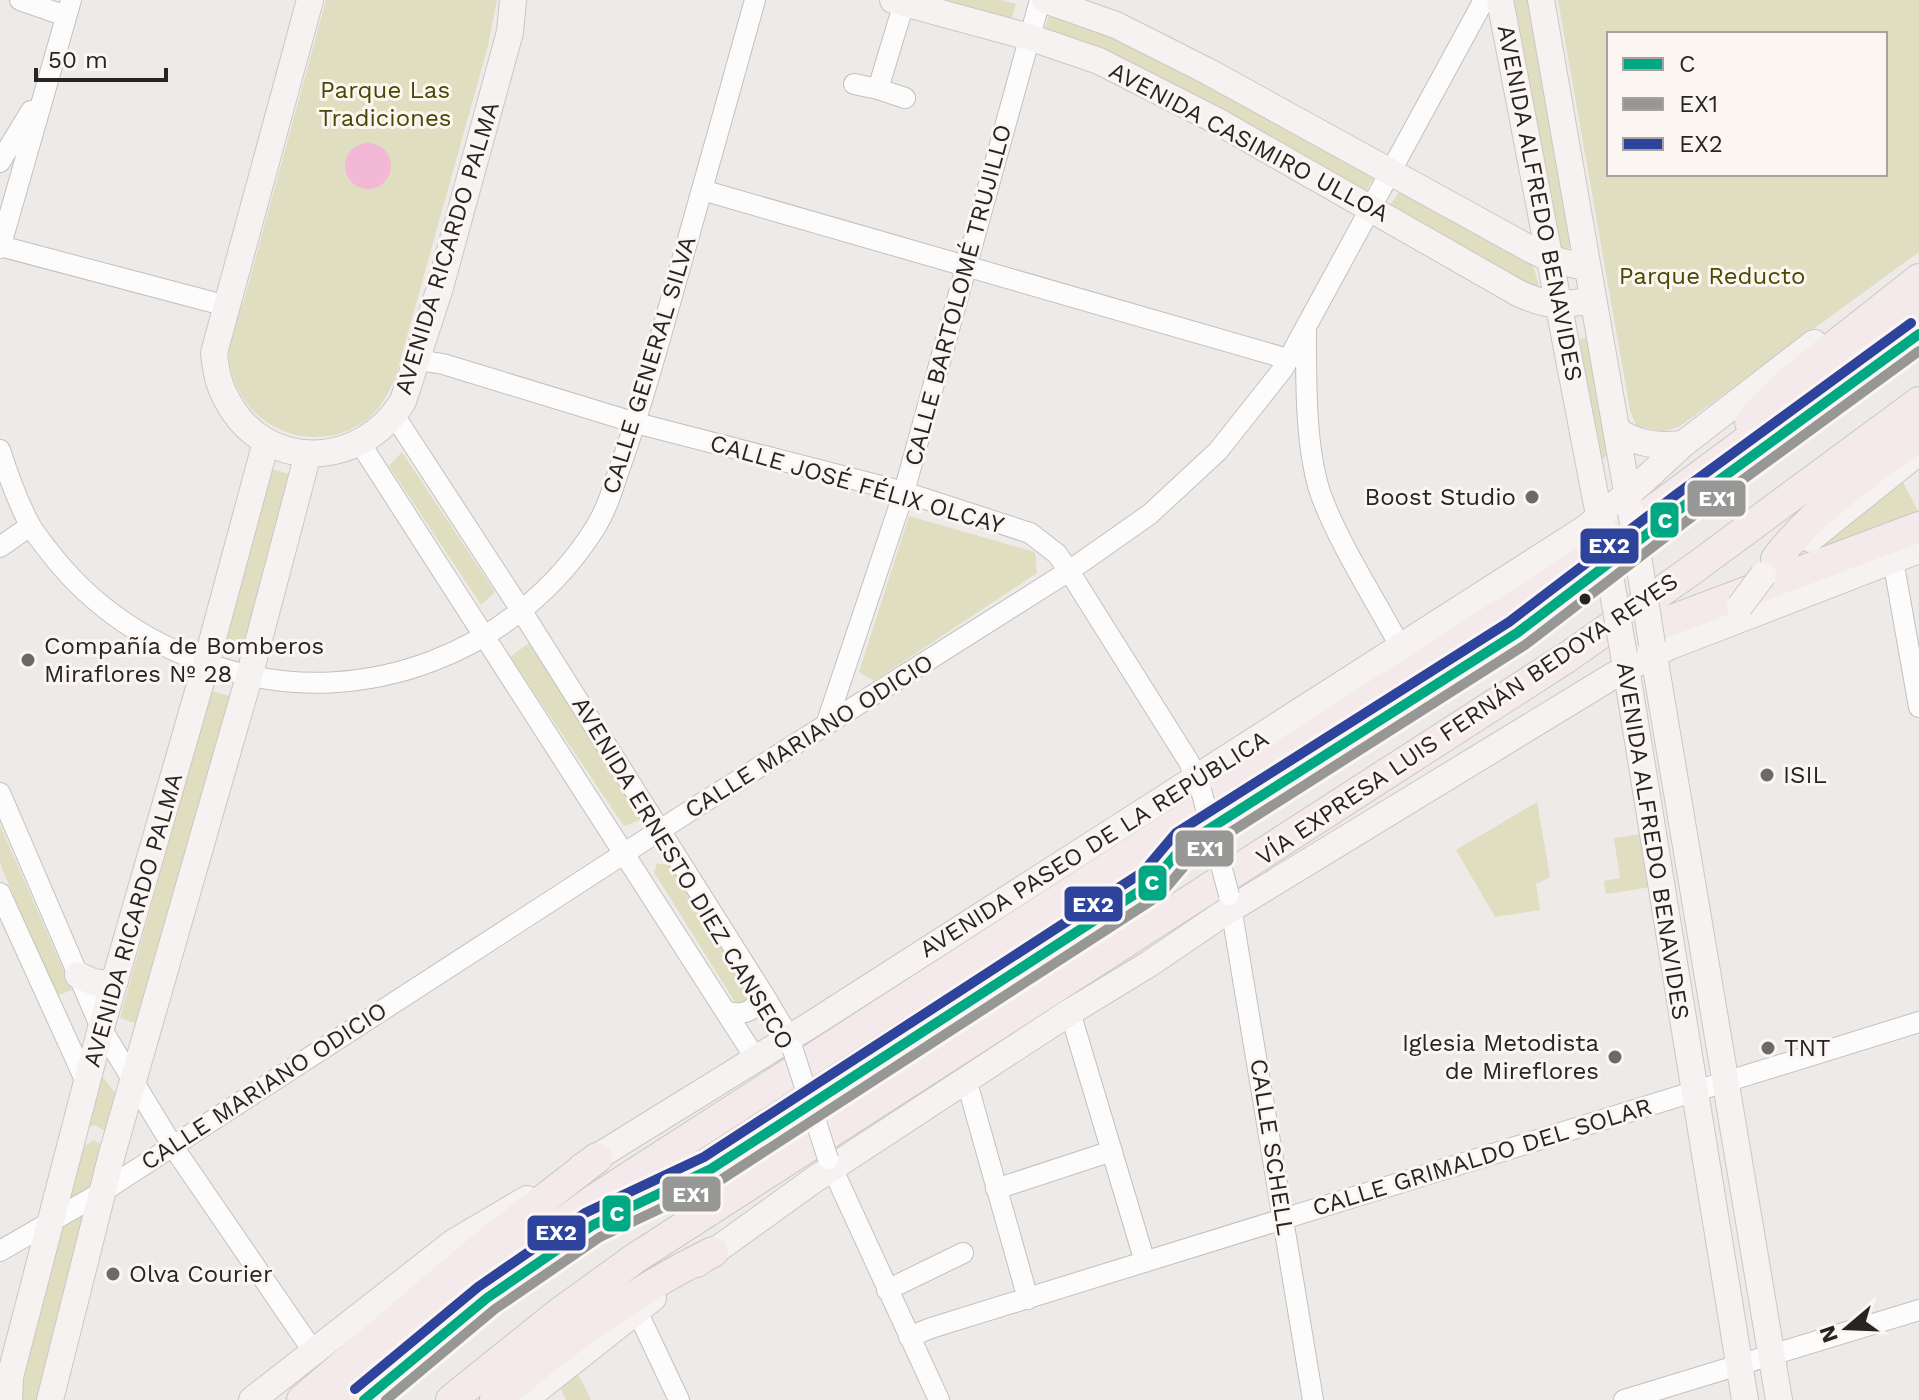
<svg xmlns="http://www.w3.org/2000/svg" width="1919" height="1400" font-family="'Work Sans',sans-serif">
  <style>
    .green { fill: #dfdec0; fill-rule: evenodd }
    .water { fill: #f2b8d6 }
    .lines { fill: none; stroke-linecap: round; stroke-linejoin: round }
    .minor-casing { stroke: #c3c1bf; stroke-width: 22 }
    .major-casing { stroke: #c9c8c7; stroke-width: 28 }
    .highway-casing { stroke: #c9c8c7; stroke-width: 32 }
    .minor { stroke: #fcfcfc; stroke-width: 20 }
    .major { stroke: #f6f2f1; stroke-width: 26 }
    .highway { stroke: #f4eaeb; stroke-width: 30 }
    .minor-bridge-casing { stroke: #c3c1bf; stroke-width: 22; stroke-linecap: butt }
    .major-bridge-casing { stroke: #c9c8c7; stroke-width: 28; stroke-linecap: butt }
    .minor-bridge { stroke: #fcfcfc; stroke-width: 20 }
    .major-bridge { stroke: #f6f2f1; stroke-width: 26 }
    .bus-1-casing { stroke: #fcf6f3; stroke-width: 16 }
    .bus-2-casing { stroke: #fcf6f3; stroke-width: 16 }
    .bus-3-casing { stroke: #fcf6f3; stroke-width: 16 }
    .bus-1 { stroke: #00a884; stroke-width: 10 }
    .bus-2 { stroke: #979796; stroke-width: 10 }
    .bus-3 { stroke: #2d439c; stroke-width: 10 }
    .poi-dot { fill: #6c6a69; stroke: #fcf6f3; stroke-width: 3 }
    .bus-dot { fill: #272524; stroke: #fcf6f3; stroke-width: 3 }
    .labels { text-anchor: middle; stroke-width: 6; stroke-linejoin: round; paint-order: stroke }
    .park-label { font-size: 24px; fill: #494800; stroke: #fcf6f3 }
    .street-label { font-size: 24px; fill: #272524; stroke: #fcf6f3 }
    .poi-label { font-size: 24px; fill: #272524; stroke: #fcf6f3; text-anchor: start }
    .line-badge { stroke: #fcf6f3; stroke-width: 3 }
    .badge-label { font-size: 22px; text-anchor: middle; font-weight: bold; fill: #fff }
  </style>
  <rect width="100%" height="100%" fill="#edeae8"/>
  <path class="green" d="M326,0H497L488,46L395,379C387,396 378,413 362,423C307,459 233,422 229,356C227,337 239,315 245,297Z
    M913,0H1001L1016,4L1009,27Z
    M1509,0H1532L1575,241L1566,251L1555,243Z
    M1558,0H1919V252L1679,427L1660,432L1636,425L1630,410ZM1609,34H1885V174H1609Z
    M1055,14L1151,50L1376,174L1365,193L1045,30L1048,17Z
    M1400,190L1533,265L1539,286L1529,289L1389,207Z
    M1589,336L1610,452L1598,463L1577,341Z
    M402,452L495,592L481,605L389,466Z
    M271,469L293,475L245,653L224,646Z
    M1903,482L1919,513L1809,556Z
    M909,516L1035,552L1037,573L874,681L859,672Z
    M529,643L643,819L624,826L510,657Z
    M211,691L233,697L140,1025L120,1018Z
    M1537,802L1550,877L1536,884L1540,910L1495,917L1456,850Z
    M0,825L72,990L54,997L0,863Z
    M1642,834L1650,887L1606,894L1604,881L1620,878L1614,838Z
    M657,864H671L765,1014L748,1023L654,872Z
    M104,1078L120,1100L113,1136L95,1125L87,1127L101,1079Z
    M94,1140L102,1146L95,1191L66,1201L81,1148Z
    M91,1208L44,1400H22L26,1349L57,1231Z
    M637,1214L517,1301L403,1391L397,1383L483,1314L594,1233Z
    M578,1374L591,1400H566L558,1384Z"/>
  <path class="water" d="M345 166a23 23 0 1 1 46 0a23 23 0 1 1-46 0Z"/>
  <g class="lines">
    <defs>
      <path id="minor" d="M20,0L66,16
        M904,3L878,89L905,98
        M854,84L878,89
        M0,162L31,111
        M702,190L1288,359
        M0,246L227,306
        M0,248L71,0
        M1306,330C1306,379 1305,449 1321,495C1339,544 1376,601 1401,648
        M418,360L443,364L636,423L904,492L1030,533L1057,554L1069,571L1189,762L1201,790
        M394,415L521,610L762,992L789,1037L793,1050
        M360,443L756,1059
        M0,450C8,475 17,500 29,523C34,533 41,541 48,550C93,609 154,648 224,669C364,712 518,651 595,528C607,509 613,488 620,467C635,426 647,384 659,342C692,228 723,114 755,0
        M0,547L30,526
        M1893,560L1919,707
        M826,725L904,492L1040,0
        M0,793L101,1028L172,1145L313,1351
        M0,893L87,1084
        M1229,895L1313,1400
        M725,1011C743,1017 757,1011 762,992
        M1070,1012L1145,1262
        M966,1079L1028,1299
        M828,1159L939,1400
        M996,1189L1112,1151
        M0,1251L102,1192L685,814L1069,571L1150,514L1218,451L1283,369L1484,0
        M887,1290L963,1253
        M637,1311L679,1400
        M909,1337L931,1328L1919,1022
        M1624,1400L1919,1310"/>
      <path id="major" d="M310,0L214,353C216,370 218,385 227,400C265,473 362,469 403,401L439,291L510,32L513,0
        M893,0L1029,37L1099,61L1217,121L1518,293C1548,307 1560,306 1592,300
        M1045,0L1116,25L1209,72L1532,250L1551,259L1587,268
        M1500,0L1602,531
        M1541,0L1630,509
        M1616,430C1637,444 1657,447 1683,444
        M1810,539L1910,459
        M1652,644L1779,1400
        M1624,655L1745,1400
        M78,975C92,982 100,986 115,981
        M581,1167L812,1024L1586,528L1642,482L1683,444L1814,343
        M697,1264L815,1179L1070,1012L1149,964L1221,915L1611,677L1668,647L1919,550
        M9,1400L10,1377L101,1028L206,664L266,442
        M50,1400L112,1154L249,677L308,454
        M252,1400L454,1242L527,1199
        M524,1400L653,1298"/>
      <path id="highway" d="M1750,422L1795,377L1919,279
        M1776,559C1815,508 1868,473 1919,435
        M1624,638L1919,527
        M302,1400L481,1248L597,1158
        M340,1400L499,1269L598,1197L1589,558L1919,313
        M451,1400L558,1314L634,1259L1566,658L1689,572L1919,402
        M495,1400C565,1342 630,1292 713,1252"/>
    </defs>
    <use href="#minor" class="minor-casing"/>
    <use href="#major" class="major-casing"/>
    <use href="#highway" class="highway-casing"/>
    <use href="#minor" class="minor"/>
    <use href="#major" class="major"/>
    <use href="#highway" class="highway"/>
    <defs>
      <path id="minor-bridge" d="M1201,790L1229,895
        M793,1050L828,1159"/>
      <path id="major-bridge" d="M1631,512L1652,644
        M1602,531L1624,655
        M1740,606L1763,575"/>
    </defs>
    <use href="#minor-bridge" class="minor-bridge-casing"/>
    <use href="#major-bridge" class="major-bridge-casing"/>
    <use href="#minor-bridge" class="minor-bridge"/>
    <use href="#major-bridge" class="major-bridge"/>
    <defs>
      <path id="bus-1" d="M364,1400L487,1298L593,1225L711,1169L1152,883L1184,845L1517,633L1685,505L1919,334"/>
      <path id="bus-2" d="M386,1400L495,1309L600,1237L719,1181L1160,895L1193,856L1525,645L1693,516L1919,351"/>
      <path id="bus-3" d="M355,1389L478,1287L585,1213L704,1157L1143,872L1176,833L1509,622L1677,494L1911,323"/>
    </defs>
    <use href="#bus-1" class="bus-1-casing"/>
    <use href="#bus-2" class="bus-2-casing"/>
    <use href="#bus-3" class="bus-3-casing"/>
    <use href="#bus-1" class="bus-1"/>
    <use href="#bus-2" class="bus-2"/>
    <use href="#bus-3" class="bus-3"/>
  </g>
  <g class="poi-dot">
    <circle cx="1532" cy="497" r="8"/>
    <circle cx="28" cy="660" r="8"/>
    <circle cx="1767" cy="775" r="8"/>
    <circle cx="1768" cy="1048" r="8"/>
    <circle cx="1615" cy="1057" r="8"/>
    <circle cx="113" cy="1274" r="8"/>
  </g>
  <circle class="bus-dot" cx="1585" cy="599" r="7"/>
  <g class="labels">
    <g class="park-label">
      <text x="385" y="98">Parque Las<tspan x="385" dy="28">Tradiciones</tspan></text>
      <text x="1712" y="284">Parque Reducto</text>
    </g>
    <g class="street-label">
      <text transform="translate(1249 142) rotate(28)" y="8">AVENIDA CASIMIRO ULLOA</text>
      <text transform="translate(1540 203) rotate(79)" y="8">AVENIDA ALFREDO BENAVIDES</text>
      <text transform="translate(447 248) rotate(-73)" y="8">AVENIDA RICARDO PALMA</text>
      <text transform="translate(958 295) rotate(-75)" y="8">CALLE BARTOLOMÉ TRUJILLO</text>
      <text transform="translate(649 365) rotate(-73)" y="8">CALLE GENERAL SILVA</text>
      <text transform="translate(857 484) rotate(16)" y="8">CALLE JOSÉ FÉLIX OLCAY</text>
      <text transform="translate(1467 719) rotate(-34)" y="8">VÍA EXPRESA LUIS FERNÁN BEDOYA REYES</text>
      <text transform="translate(809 736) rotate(-32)" y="8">CALLE MARIANO ODICIO</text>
      <text transform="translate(1653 841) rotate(81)" y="8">AVENIDA ALFREDO BENAVIDES</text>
      <text transform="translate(1094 844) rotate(-32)" y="8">AVENIDA PASEO DE LA REPÚBLICA</text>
      <text transform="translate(683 873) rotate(59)" y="8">AVENIDA ERNESTO DIEZ CANSECO</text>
      <text transform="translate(133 920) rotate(-74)" y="8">AVENIDA RICARDO PALMA</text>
      <text transform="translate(264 1086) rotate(-33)" y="8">CALLE MARIANO ODICIO</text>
      <text transform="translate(1272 1147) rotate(81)" y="8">CALLE SCHELL</text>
      <text transform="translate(1482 1157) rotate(-17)" y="8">CALLE GRIMALDO DEL SOLAR</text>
    </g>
    <g class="poi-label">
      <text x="1516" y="505" text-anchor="end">Boost Studio</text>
      <text x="44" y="654">Compañía de Bomberos<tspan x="44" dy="28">Miraflores Nº 28</tspan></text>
      <text x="1783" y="783">ISIL</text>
      <text x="1599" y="1051" text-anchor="end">Iglesia Metodista<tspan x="1599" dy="28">de Mireflores</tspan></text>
      <text x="1784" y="1056">TNT</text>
      <text x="129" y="1282">Olva Courier</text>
    </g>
  </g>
  <g class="line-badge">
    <rect x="1686" y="479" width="61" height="39" rx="8" fill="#979796"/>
    <rect x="1649" y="501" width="31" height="38" rx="8" fill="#00a884"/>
    <rect x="1579" y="527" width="61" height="38" rx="8" fill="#2d439c"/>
    <rect x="1174" y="829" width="61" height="39" rx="8" fill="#979796"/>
    <rect x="1137" y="864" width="31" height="38" rx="8" fill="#00a884"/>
    <rect x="1063" y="885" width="61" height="38" rx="8" fill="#2d439c"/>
    <rect x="661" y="1175" width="61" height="38" rx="8" fill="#979796"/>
    <rect x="601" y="1194" width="31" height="39" rx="8" fill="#00a884"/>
    <rect x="526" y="1214" width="61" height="38" rx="8" fill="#2d439c"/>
  </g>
  <g class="badge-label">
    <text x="1717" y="506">EX1</text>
    <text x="1665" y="528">C</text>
    <text x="1609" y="553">EX2</text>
    <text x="1205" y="856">EX1</text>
    <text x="1152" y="890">C</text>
    <text x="1093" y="912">EX2</text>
    <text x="691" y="1202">EX1</text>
    <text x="617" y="1221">C</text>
    <text x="556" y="1240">EX2</text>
  </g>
  <rect x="1607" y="32" width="280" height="144" fill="#fcf6f3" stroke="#a7a2a0" stroke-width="2"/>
  <rect x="1623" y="58" width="40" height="12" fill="#00a884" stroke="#a7a2a0" stroke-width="2"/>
  <text x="1679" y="72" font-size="24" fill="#272524">C</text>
  <rect x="1623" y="98" width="40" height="12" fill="#979796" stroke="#a7a2a0" stroke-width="2"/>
  <text x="1679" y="112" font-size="24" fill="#272524">EX1</text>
  <rect x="1623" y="138" width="40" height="12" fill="#2d439c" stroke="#a7a2a0" stroke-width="2"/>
  <text x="1679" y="152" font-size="24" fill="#272524">EX2</text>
  <g transform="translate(1847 1328) rotate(251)" stroke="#fcf6f3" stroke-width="6" paint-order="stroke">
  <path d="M0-6L14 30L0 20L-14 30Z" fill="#272524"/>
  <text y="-12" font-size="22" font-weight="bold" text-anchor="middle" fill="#272524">N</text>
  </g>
  <path d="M36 68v12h130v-12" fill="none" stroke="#272524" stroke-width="4"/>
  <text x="48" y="68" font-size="24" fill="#272524" stroke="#fcf6f3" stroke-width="6" paint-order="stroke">50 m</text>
</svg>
